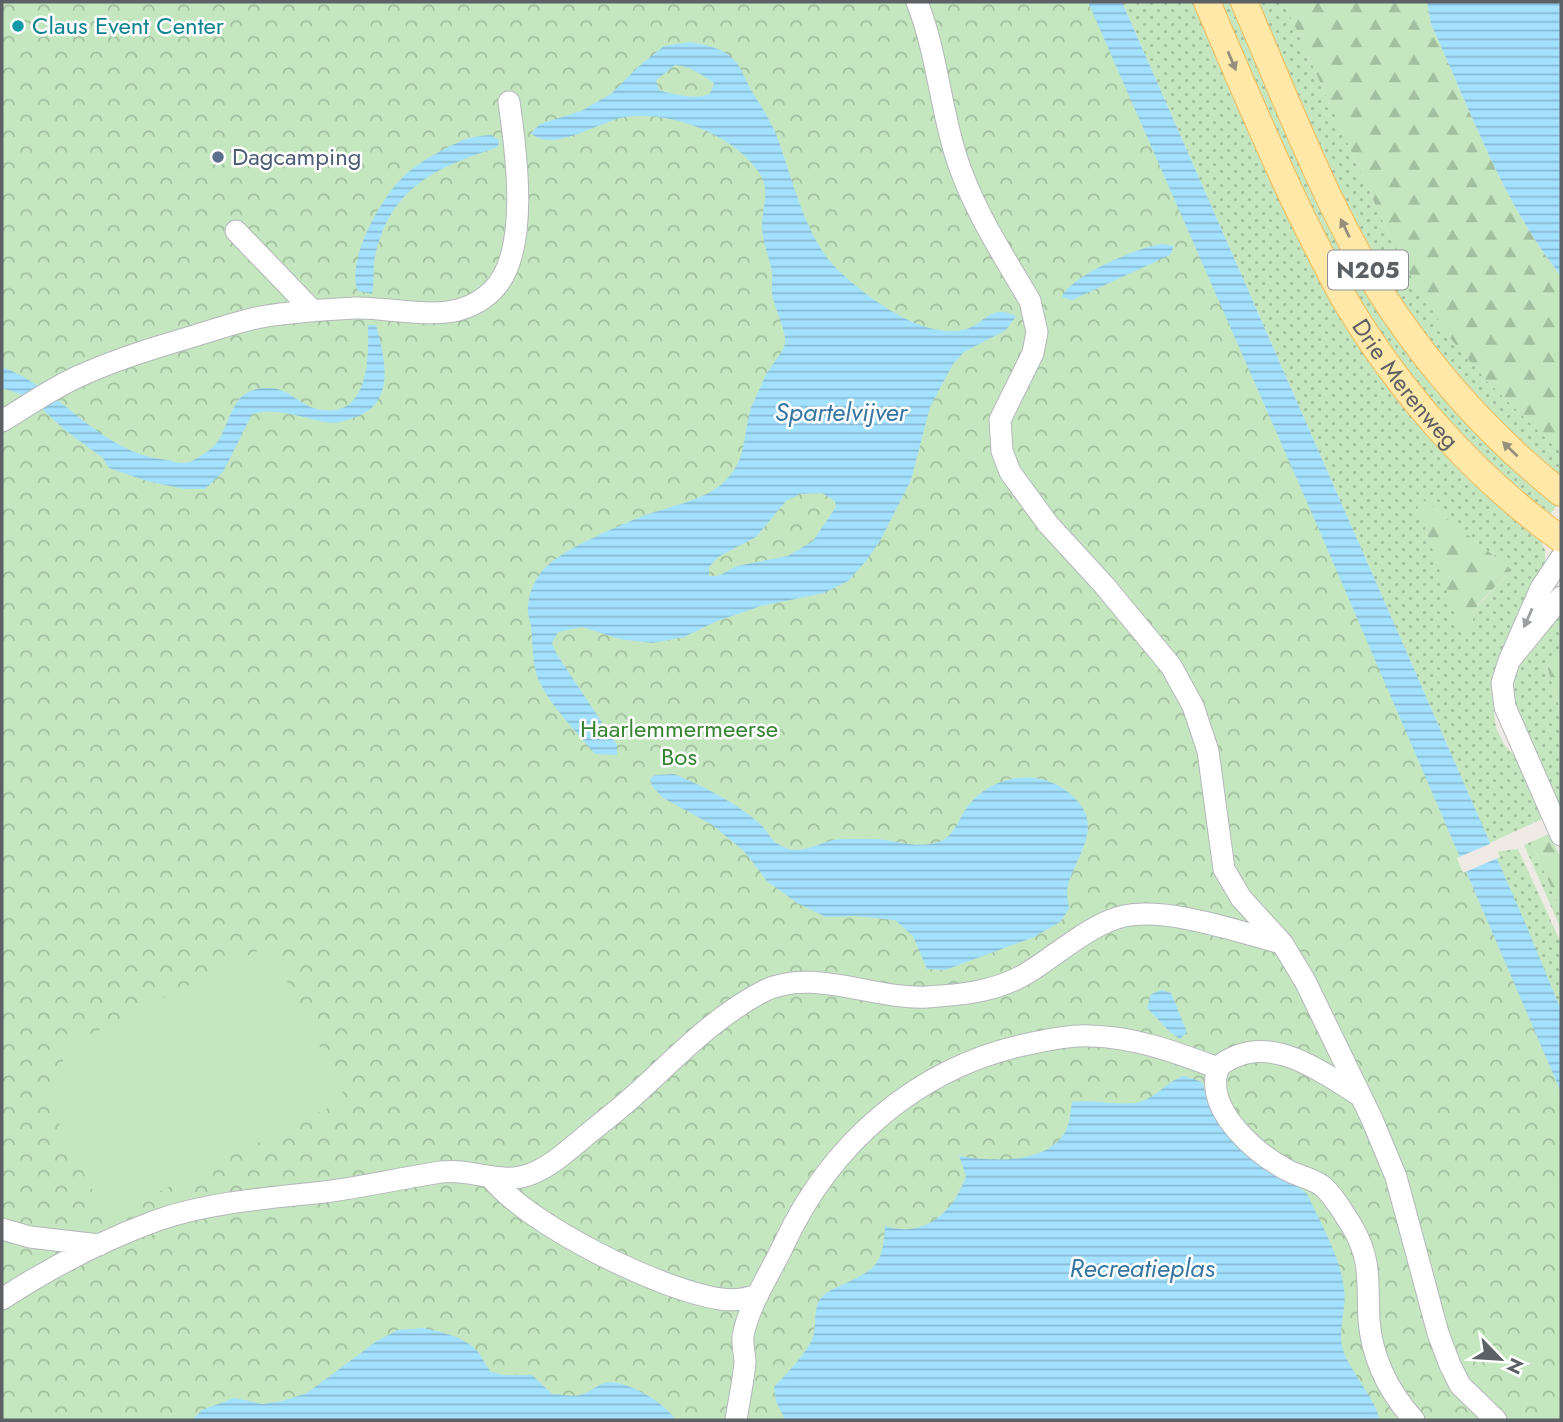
<svg xmlns="http://www.w3.org/2000/svg" width="1563" height="1422" font-family="Jost,sans-serif">
  <style>
    .grass { fill: url(#grass-dots); fill-rule: evenodd }
    .forest { fill: url(#forest-firs) }
    .park { fill: url(#park-crowns) }
    .pitch { fill: #c4e7bf }
    .water { fill: url(#water-rules); fill-rule: evenodd }
    .pier { fill: #efebe4 }
    .lines { fill: none; stroke-linecap: round; stroke-linejoin: round }
    .minor-casing { stroke: #b4b7bb; stroke-width: 23 }
    .major-casing { stroke: #f5b856; stroke-width: 28 }
    .minor { stroke: #fff; stroke-width: 21 }
    .major { stroke: #ffe8a8; stroke-width: 26 }
    .oneway { fill: #95907c }
    .oneway2 { fill: #9da0a3 }
    .culture-dot { fill: #0f9aa8; stroke: #fff; stroke-width: 2.5 }
    .service-dot { fill: #5c6f8a; stroke: #fff; stroke-width: 2.5 }
    .labels { text-anchor: middle; stroke-width: 5; stroke-linejoin: round; paint-order: stroke }
    .shield { fill: #fff; stroke: #8d9093; stroke-width: 2 }
    .shield-label { font-size: 23px; font-weight: bold; fill: #5c6165 }
    .culture-label { font-size: 24px; fill: #0d838f; stroke: #fff; text-anchor: start }
    .service-label { font-size: 24px; fill: #4e5e75; stroke: #fff; text-anchor: start }
    .street-label { font-size: 24px; fill: #5c6165; stroke: #fff }
    .park-label { font-size: 24px; fill: #378532; stroke: #fff }
    .water-label { font-size: 26px; font-style: italic; fill: #3877a2; stroke: #fff }
  </style>
  <defs>
    <pattern id="grass-dots" width="8" height="8" patternUnits="userSpaceOnUse" patternTransform="scale(1.75)"><rect width="8" height="8" fill="#c4e7bf"/><path d="M2 2h.1M6 6h.1" fill="none" stroke="#a2bf9f" stroke-width="1.8" stroke-linecap="round"/></pattern>
    <pattern id="forest-firs" width="22" height="20" patternUnits="userSpaceOnUse" patternTransform="scale(1.75)"><rect width="22" height="20" fill="#c4e7bf"/><path d="M5 1l3.5 6h-7zM16 11l3.5 6h-7z" fill="#a2bf9f"/></pattern>
    <pattern id="park-crowns" width="20" height="18" patternUnits="userSpaceOnUse" patternTransform="scale(1.75)"><rect width="20" height="18" fill="#c4e7bf"/><path d="M2 6a3 3 0 1 1 6 0M12 15a3 3 0 1 1 6 0" fill="none" stroke="#a2bf9f"/></pattern>
    <pattern id="water-rules" width="6" height="5" patternUnits="userSpaceOnUse" patternTransform="scale(1.75)"><rect width="6" height="5" fill="#a3e1ff"/><path d="M0 2.5h6" fill="none" stroke="#88bad2"/></pattern>
  </defs>
  <rect width="100%" height="100%" fill="#efebe4"/>
  <path class="grass" d="M1122,2H1194L1307,249L1538,535L1545,550V568L1501,658L1491,688L1496,728L1505,746L1514,755L1544,818L1490,843ZM1413,492L1512,570L1478,605L1465,642Z
    M1217,2H1233L1360,275L1558,504L1548,517L1457,434L1393,357L1317,231Z
    M1255,2H1284L1390,237L1486,380L1561,453V484L1484,411L1411,317L1356,230Z
    M1561,610V653L1547,666L1561,712L1560,812L1515,703L1514,681L1523,655Z
    M1531,842L1561,909V929L1524,845Z
    M1518,849L1561,943V1010L1494,852Z"/>
  <path class="forest" d="M1284,2H1427L1431,24C1470,109 1502,202 1561,276V453L1486,380L1451,339L1414,282L1390,237Z
    M1412,491L1512,570L1478,604L1465,643Z
    M1561,653V712L1547,666Z
    M1549,834L1561,858V909L1531,842Z"/>
  <path class="park" d="M2,2H1096L1561,1073V1420H2Z"/>
  <path class="pitch" d="M269,945L346,1099L106,1218L48,1101L69,1045Z"/>
  <path class="water" d="M1088,2H1122L1526,925L1561,1010V1092L1317,525Z
    M1427,2H1561V276C1502,202 1470,109 1431,24Z
    M690,42C705,45 724,48 734,60C741,67 745,79 750,88C759,103 769,118 776,134C792,176 805,238 837,269C866,297 922,339 963,330C985,325 990,303 1016,316L1006,330L964,352L953,364L930,407L911,480L880,541L866,561L848,581L824,593L761,606L717,621L684,637L652,643L620,639L582,627L558,632L552,643L556,653L617,745V755L595,754C577,732 553,709 540,683C532,668 533,644 531,626C530,621 528,616 528,611C527,596 535,578 545,568C563,549 618,526 643,516C669,506 705,501 725,481C747,460 743,435 751,408C755,398 760,389 764,379C768,367 783,355 785,343C787,331 774,308 772,293C771,286 773,279 772,272C769,256 762,241 762,225C762,208 771,190 760,174C735,135 670,110 625,117C600,121 552,154 531,133L540,124L581,111L611,94L638,67L664,46ZM675,65C689,66 703,75 714,83C713,86 712,91 710,93C701,101 669,94 659,90L656,80ZM822,493L835,501L836,507L813,541L788,556L737,566L718,576H709V567L718,557L756,537L786,501L800,494Z
    M491,135L499,140L498,147C436,168 391,186 375,256C372,268 375,281 372,294L358,291C345,261 382,196 405,175C418,163 452,143 470,138C476,136 484,136 491,135Z
    M1163,244L1174,246L1170,255L1072,300L1062,297C1070,276 1140,246 1163,244Z
    M368,325H376C385,359 397,404 353,418C346,420 339,423 332,423C305,420 279,406 252,414L223,472L205,489H184L147,481L109,468L103,458L66,431L29,397L2,388V367C64,390 97,452 167,460C176,462 184,465 192,461C201,456 212,450 218,441C232,420 231,387 269,388C289,388 299,405 317,409C369,421 369,359 368,325Z
    M674,774C705,787 735,802 760,824C767,830 771,840 778,844C802,860 819,839 843,839C854,839 865,839 875,839C896,840 923,851 943,840C955,834 960,816 968,806C997,769 1054,767 1082,807C1101,835 1068,867 1067,893C1067,898 1069,904 1069,909L1060,922L1034,937L945,970L927,969L913,936L895,920L855,916L826,917L797,903L767,881L744,851L711,824L663,798L652,786L650,778L656,775Z
    M1162,990L1171,993L1187,1032L1180,1039L1170,1032L1147,1008L1151,994Z
    M1184,1076L1202,1082C1214,1120 1238,1154 1274,1175C1285,1181 1297,1185 1307,1194C1320,1222 1341,1258 1344,1289C1347,1311 1336,1332 1344,1353C1354,1377 1373,1395 1380,1420H785L776,1401L774,1387C787,1373 803,1357 812,1340C818,1327 812,1308 821,1298C826,1292 833,1289 840,1286C875,1269 883,1267 885,1226C924,1239 954,1212 966,1176L959,1156C991,1161 1043,1165 1064,1134C1070,1125 1070,1113 1072,1102C1093,1099 1114,1105 1134,1103C1154,1101 1166,1081 1184,1076Z
    M423,1328C442,1332 466,1337 479,1353C483,1359 486,1366 491,1372L504,1375H532L552,1394C560,1394 572,1397 580,1395C590,1393 600,1382 610,1382C632,1383 664,1403 676,1420H192L202,1410L234,1398L263,1404L282,1401L307,1393L377,1341L398,1330Z"/>
  <path class="pier" d="M1494,842L1500,857L1463,873L1457,858Z"/>
  <g class="lines">
    <defs>
      <path id="minor" d="M917,2C936,50 940,103 955,153C971,206 1002,253 1030,301L1037,332L1033,353L1000,420L1002,451L1010,472L1048,524L1104,585L1171,666L1193,706L1208,751L1224,869L1241,898L1282,943L1305,981L1371,1117L1396,1177L1438,1333L1450,1365L1460,1385L1496,1420
        M236,231L313,311
        M2,421C29,405 55,386 84,374C120,358 157,347 194,336C223,327 251,317 281,314C306,311 331,309 355,308C402,307 454,328 492,291C531,254 516,150 509,102
        M1561,558L1541,588L1509,661L1561,597
        M1509,661L1502,683L1505,707L1561,835
        M1359,1095C1325,1074 1279,1039 1237,1056C1225,1061 1218,1064 1216,1077C1211,1115 1257,1154 1287,1170C1298,1176 1311,1178 1321,1185C1333,1194 1345,1215 1353,1228C1372,1261 1367,1284 1369,1320C1372,1359 1388,1391 1414,1420
        M491,1178C530,1226 660,1290 721,1299C734,1301 746,1299 758,1295
        M2,1229L30,1237L99,1245
        M2,1299C51,1267 103,1240 158,1220C211,1202 269,1198 324,1192C363,1187 402,1178 441,1172C472,1168 501,1186 531,1174C553,1165 571,1148 589,1133C605,1120 622,1107 637,1093C678,1056 713,1018 762,992C810,966 874,1000 927,997C959,995 993,992 1022,976C1054,958 1089,924 1124,916C1169,907 1238,932 1282,943
        M736,1420C739,1401 743,1382 745,1363C745,1354 742,1345 743,1336C749,1304 770,1274 784,1244C831,1143 918,1067 1028,1044C1048,1040 1070,1035 1091,1036C1136,1037 1177,1053 1218,1068"/>
      <g id="major">
        <path id="s1" d="M1207,2C1239,77 1270,152 1306,225C1319,250 1331,276 1345,300C1400,393 1474,476 1561,539"/>
        <path d="M1244,2C1288,103 1332,223 1395,314C1441,381 1497,442 1561,493"/>
      </g>
    </defs>
    <use href="#minor" class="minor-casing"/>
    <use href="#major" class="major-casing"/>
    <use href="#minor" class="minor"/>
    <use href="#major" class="major"/>
  </g>
  <defs><path id="oneway-solid" d="M-6-.8H1V-3.2L6.5 0L1 3.2V.8H-6Z" transform="scale(1.75)"/></defs>
  <g class="oneway">
    <use href="#oneway-solid" transform="translate(1232 61) rotate(67)"/>
    <use href="#oneway-solid" transform="translate(1345 228) rotate(-116)"/>
    <use href="#oneway-solid" transform="translate(1510 449) rotate(-136)"/>
  </g>
  <use class="oneway2" href="#oneway-solid" transform="translate(1528 618) rotate(114)"/>
  <circle class="culture-dot" cx="18" cy="26" r="7"/>
  <circle class="service-dot" cx="218" cy="157" r="7"/>
  <g class="labels">
    <rect class="shield" x="1328" y="250.5" width="80" height="39" rx="5"/>
    <g class="shield-label">
      <text x="1368" y="278">N205</text>
    </g>
    <g class="culture-label">
      <text x="32" y="34">Claus Event Center</text>
    </g>
    <g class="service-label">
      <text x="232" y="165">Dagcamping</text>
    </g>
    <g class="street-label">
      <text dy="8" stroke="none"><textPath href="#s1" startOffset="432">Drie Merenweg</textPath></text>
    </g>
    <g class="park-label">
      <text x="679" y="737">Haarlemmermeerse<tspan x="679" dy="28">Bos</tspan></text>
    </g>
    <g class="water-label">
      <text x="841" y="421">Spartelvijver</text>
      <text x="1142" y="1277">Recreatieplas</text>
    </g>
  </g>
  <rect width="1563" height="1422" fill="none" stroke="#5c6165" stroke-width="7"/>
  <g transform="translate(1500 1359) rotate(115)" stroke="#ffffff" stroke-width="5" paint-order="stroke">
  <path d="M0-5L12 26L0 18L-12 26Z" fill="#5c6165"/>
  <text y="-10" font-size="19" font-weight="bold" text-anchor="middle" fill="#5c6165">N</text>
  </g>
</svg>
